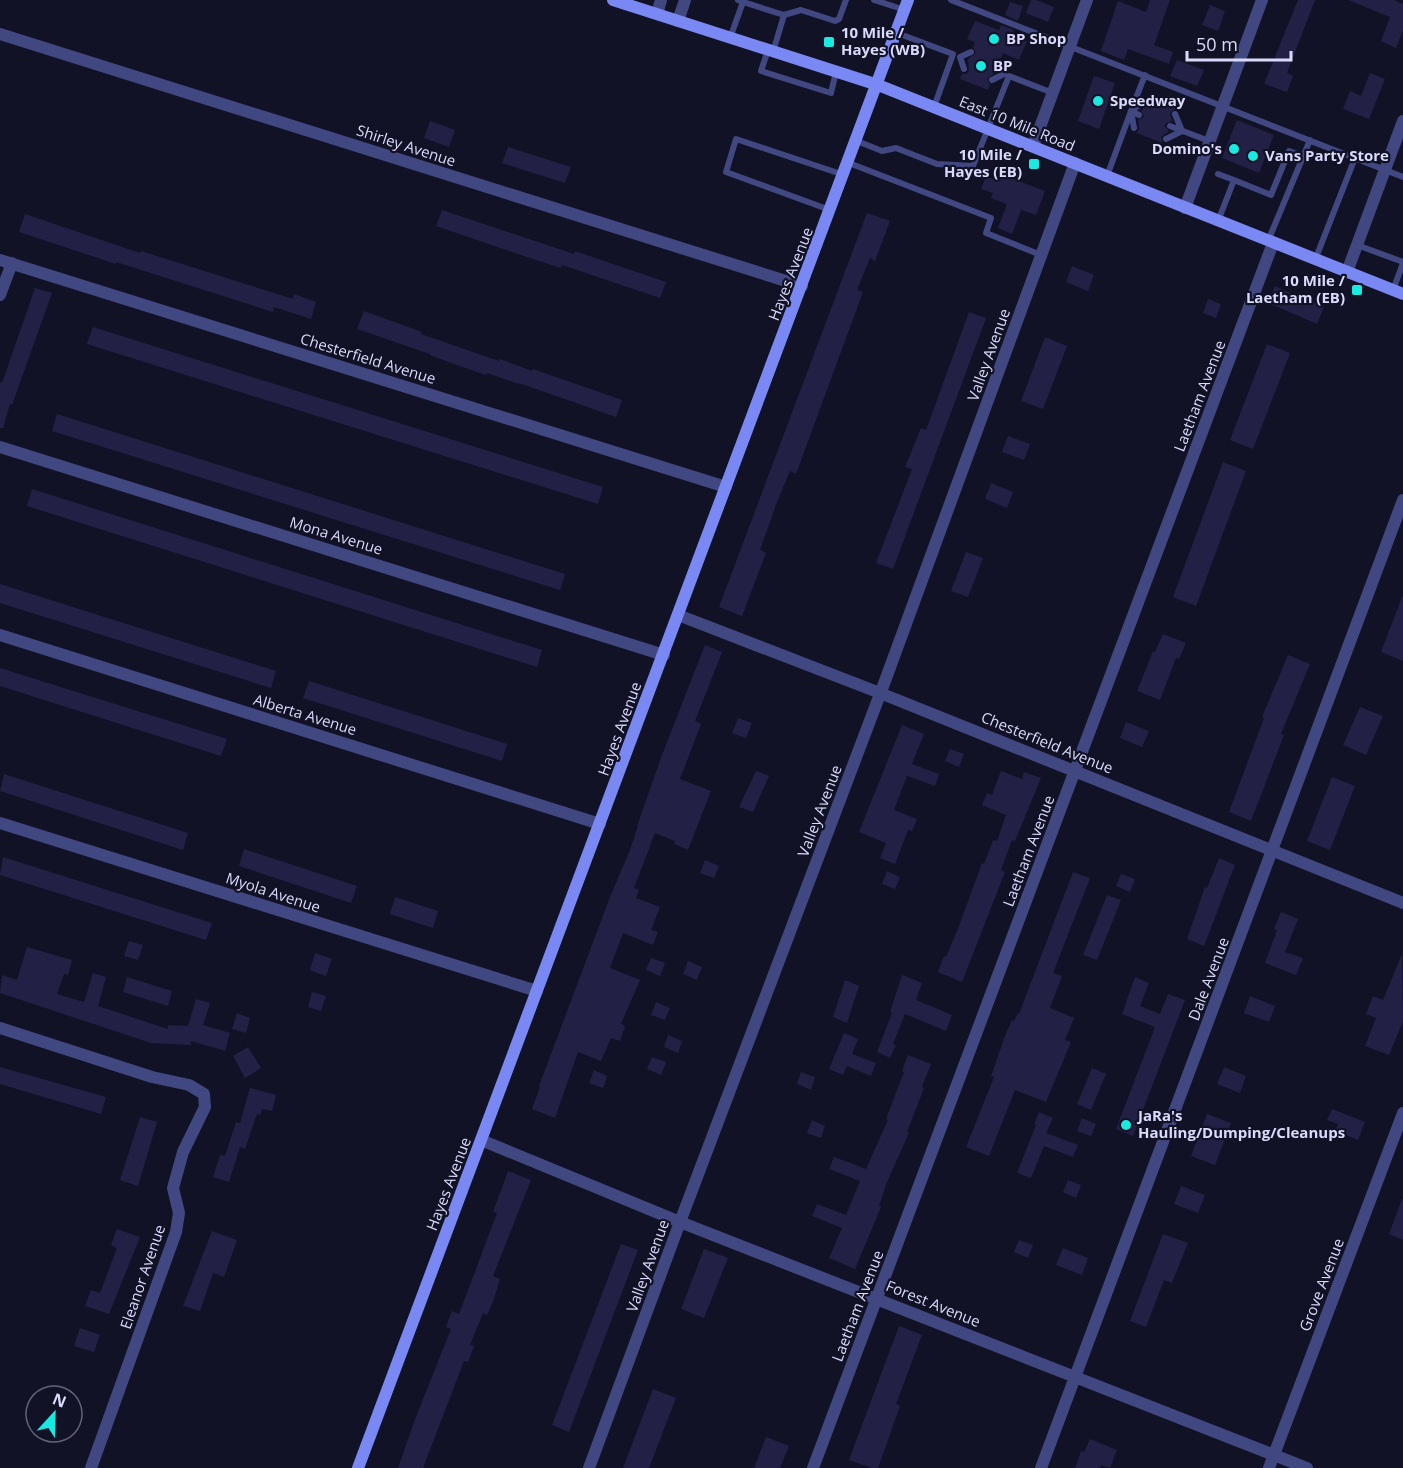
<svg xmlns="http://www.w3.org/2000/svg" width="1403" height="1468" font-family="'Open Sans',sans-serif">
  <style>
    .building { fill: #222045 }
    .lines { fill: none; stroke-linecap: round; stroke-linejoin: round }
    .lane { stroke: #414881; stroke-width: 6 }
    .street { stroke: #414881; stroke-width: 12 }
    .secondary { stroke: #7a88f3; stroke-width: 12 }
    .poi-dot { fill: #18eae1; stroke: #121226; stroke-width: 2 }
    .labels { text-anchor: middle; stroke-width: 4.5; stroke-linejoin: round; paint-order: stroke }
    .poi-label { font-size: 15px; font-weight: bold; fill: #dadbfc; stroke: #121226; text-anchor: start }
    .street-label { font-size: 15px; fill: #dadbfc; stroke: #121226 }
  </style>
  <rect width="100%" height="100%" fill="#121226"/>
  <path class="building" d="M1031,0H1036L1054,7L1048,22L1026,13Z
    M1150,0H1170L1154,45L1173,52L1169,64L1128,49L1124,60L1101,51L1118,1L1146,12Z
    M1298,0H1315L1287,73L1293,76L1287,92L1264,84Z
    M1348,0H1394L1403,4V30L1396,48L1381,41L1390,17Z
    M1010,2L1023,6L1018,21L1005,15Z
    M1210,5L1225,11L1218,31L1202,25Z
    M975,21L999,30L1001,25L1014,30L1012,35L1027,41L1019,60L1003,53L1001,58L995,60V73L987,79L990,85L988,90L960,79L962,74H966L969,71L968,59L976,53L973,47L975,42L967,39Z
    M1177,60L1204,70L1197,86L1170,76Z
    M1370,73L1385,79L1369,119L1343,109L1350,91L1361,96Z
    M1094,76L1115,83L1099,129L1078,121Z
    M1146,96L1177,108L1170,113L1172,121L1165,124V127L1169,131L1161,137L1163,143L1136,133L1139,129L1138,120L1144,117L1141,110L1149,104Z
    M1237,120L1274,135L1259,173L1222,158Z
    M430,121L455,130L449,147L424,138Z
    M508,147L571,167L565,183L502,163Z
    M1000,174L1045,191L1036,215L1021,210L1012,234L998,228L1007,204L991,198L993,193L981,189L986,176L998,181Z
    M442,210L574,254L575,251L666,282L660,298L562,265L561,268L527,257L436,226Z
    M867,213L890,221L875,261L870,258L857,290L863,292L796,474L790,471L777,502L760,550L766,553L742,616L719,607Z
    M25,214L140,253L141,251L293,299L294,294L316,302L311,319L274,307L273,312L157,275L116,262V264L19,232Z
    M1072,266L1094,275L1088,291L1066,282Z
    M1275,286L1297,296L1299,292L1311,297L1310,301L1324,307L1317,324L1268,303Z
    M35,288L52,293L12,405L10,404L3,428H0V382L2,383Z
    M1208,299L1221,304L1216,318L1203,313Z
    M364,311L422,332L421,334L467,350L499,361L500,359L532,371L533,369L622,400L616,417L519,383V384L487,373L486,375L454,364L430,355V354L357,329Z
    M969,312L986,318L893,569L876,563L912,469L905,467L921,428L926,430Z
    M93,327L603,487L598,504L87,344Z
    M1045,337L1067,346L1043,409L1021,401Z
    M1267,344L1290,353L1253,449L1230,440Z
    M57,414L565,574L560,590L52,431Z
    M1008,436L1030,444L1024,460L1002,452Z
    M1223,462L1246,471L1196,606L1173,597Z
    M991,483L1013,492L1007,508L985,499Z
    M32,489L542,650L537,667L27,506Z
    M966,552L983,558L968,597L951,591Z
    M0,584L276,671L271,688L0,603Z
    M1402,597H1403V661L1381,652Z
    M1163,634L1186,643L1179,659L1176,658L1160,700L1137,691L1153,651L1155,652Z
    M705,645L722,652L695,721L701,724L680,779L711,791L688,850L674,844L675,841L655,833L634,888L639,890L636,898L660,907L651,930L658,932L653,945L623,933L610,968L640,980L621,1024L625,1026L620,1041L611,1038L601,1061L578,1052L555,1118L532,1109L540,1087L539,1086L610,897L630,850L638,826H637L662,755Z
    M1288,655L1310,664L1281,734L1284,735L1251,821L1229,812L1264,718L1262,717Z
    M0,668L227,739L221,756L0,686Z
    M309,681L507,744L502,761L303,698Z
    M1360,707L1383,716L1366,755L1343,745Z
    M738,718L752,723L746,738L732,733Z
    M1126,722L1149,731L1142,747L1120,738Z
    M902,725L924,734L912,764L939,774L935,786L907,776L894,810L917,819L912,831L908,830L895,864L880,858L886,843L859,832Z
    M950,749L964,754L959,767L945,761Z
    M756,771L769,776L753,812L739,807Z
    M1001,771L1022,779L1024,772L1041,778L1015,841L1012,840L1001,870L1005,872L962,982L938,972L944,956L946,957L959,926L982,863L984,864L993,840L997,841L1006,815L982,805L987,793L992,795Z
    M4,774L188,833L183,850L0,791Z
    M1332,777L1355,786L1330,850L1307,841Z
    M244,849L357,886L351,903L239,866Z
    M3,857L212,923L206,940L0,875Z
    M1219,858L1235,865L1204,946L1187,939L1205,887L1207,888Z
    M705,860L719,866L714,878L700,873Z
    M887,871L900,877L895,889L882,884Z
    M1073,872L1090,878L1053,973L1062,976L1050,1008L1074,1018L1065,1040L1071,1042L1046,1102L1015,1090L989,1156L966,1147L994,1077L991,1076L1005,1036L1012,1020L1014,1021L1018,1013L1019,1014Z
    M1121,874L1135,879L1130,892L1116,886Z
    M1107,895L1121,900L1097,960L1083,955Z
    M395,897L438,911L433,928L390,914Z
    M1281,912L1298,919L1285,952L1303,958L1296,975L1265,963L1277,930L1274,929Z
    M129,941L143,945L138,960L124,956Z
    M27,947L72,960L68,975L64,974L57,994L84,1002L93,973L106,977L98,1006L168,1029V1025L188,1026L196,999L210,1003L203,1025L230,1033L225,1051L191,1041V1045L151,1043L0,993L2,975L17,980Z
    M315,953L332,959L326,976L310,970Z
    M1402,954L1403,1021L1389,1055L1365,1046L1376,1018L1366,1014L1373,996L1383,1000Z
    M651,958L665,963L660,976L646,970Z
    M688,961L702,967L697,980L683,974Z
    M902,975L922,983L916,1000L952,1015L946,1031L905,1014L893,1044L896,1045L890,1058L877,1052L892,1013L890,1012Z
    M127,977L172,991L168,1006L123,992Z
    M1135,977L1149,983L1140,1006L1160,1014L1168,994L1185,1000L1133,1136L1116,1129L1155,1027L1122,1014Z
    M845,980L859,986L847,1023L833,1017Z
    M312,992L326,996L321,1011L308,1007Z
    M1250,996L1275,1006L1269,1022L1244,1013Z
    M656,1002L670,1008L665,1020L651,1015Z
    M237,1013L250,1018L246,1033L232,1029Z
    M844,1033L858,1039L852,1054L876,1063L871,1076L847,1066L843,1075L829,1069Z
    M668,1035L682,1041L678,1053L664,1047Z
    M248,1047L261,1068L245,1078L233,1056Z
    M908,1055L931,1064L922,1087L924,1088L907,1132L909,1133L887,1182L879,1206L881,1207L855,1269L829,1258L842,1228L812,1216L817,1204L846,1215L860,1181L829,1169L834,1157L866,1169L888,1120L886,1119L904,1072L902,1071Z
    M652,1057L666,1062L661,1075L647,1069Z
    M0,1067L106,1097L101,1114L0,1084Z
    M1224,1067L1246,1076L1240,1093L1217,1084Z
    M1092,1068L1106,1074L1091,1110L1077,1104Z
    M594,1070L607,1076L603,1088L589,1083Z
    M801,1072L815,1077L811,1090L797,1084Z
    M250,1088L276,1095L272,1111L262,1109L260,1115L257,1114L245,1149L240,1147L229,1182L213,1177L220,1155L225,1156L236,1122L240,1123Z
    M1332,1109L1365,1122L1358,1140L1335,1131L1338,1124L1327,1120Z
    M1039,1112L1053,1118L1046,1133L1078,1145L1073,1157L1044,1146L1031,1178L1017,1173L1036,1125H1034Z
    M1207,1114L1231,1123L1215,1165L1191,1156Z
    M140,1117L157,1122L138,1186L120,1180Z
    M1082,1118L1096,1124L1091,1136L1077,1131Z
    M812,1120L825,1126L821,1138L807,1133Z
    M508,1171L531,1180L493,1276L500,1279L494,1299L487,1315L483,1313L470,1345L474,1346L468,1362L464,1361L423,1468H398L414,1422L451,1329L446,1327L452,1311L459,1314L470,1285L497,1213L493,1212Z
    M1068,1180L1081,1185L1076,1198L1063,1192Z
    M1181,1186L1205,1195L1198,1213L1174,1204Z
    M1402,1199H1403V1240L1389,1234Z
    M117,1229L140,1237L109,1314L85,1306L91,1290L100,1293L117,1248L111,1245Z
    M212,1231L237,1240L224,1277L213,1273L200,1311L183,1306Z
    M1163,1234L1188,1243L1172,1283L1164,1280L1146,1327L1130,1321Z
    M1019,1240L1033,1245L1028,1258L1014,1252Z
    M621,1244L638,1250L569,1432L552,1425Z
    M1063,1248L1088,1258L1082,1275L1056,1265Z
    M704,1249L728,1258L704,1318L681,1309Z
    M899,1326L922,1335L896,1404L900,1406L878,1468H872L849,1460Z
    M80,1328L100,1335L94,1352L74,1346Z
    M653,1389L676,1398L649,1468H623Z
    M766,1437L789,1446L780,1468H754Z
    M1090,1439L1117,1450L1110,1468L1101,1465L1100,1468H1075L1081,1451L1084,1452Z"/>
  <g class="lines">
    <path class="lane" d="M874,0L905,10
      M951,0L1403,177
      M743,2L784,15L773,52
      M784,15L801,10L835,21L839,19L846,0
      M897,33L953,54L934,107
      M730,38L743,2L738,0
      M768,50L761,71L831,93L836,72
      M964,69L960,57L971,52
      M992,80L1004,74L999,63
      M1132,110L1144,102
      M1170,126L1209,141
      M1134,128L1131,111L1145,75
      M1166,139L1182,131L1175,114
      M857,141L882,151L896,148L937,164L973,166L1009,76L1053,93
      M849,163L991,218L986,233L1041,255
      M1218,174L1234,180
      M1107,176L1131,111L1139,115
      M830,210L726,172L736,139L844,175
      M1218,221L1234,180L1271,195L1289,151L1303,156
      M1268,241L1310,140
      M1357,245L1403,262
      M1315,260L1355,158
      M1393,290L1403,263"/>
    <path class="street" d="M657,14L661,0
      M678,21L685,0
      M0,34L802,286
      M1033,146L1087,0
      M1185,208L1262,0
      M0,260L726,487
      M1347,272L1403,121
      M0,295L12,263
      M0,447L664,655
      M678,615L880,693L1403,903
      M0,635L600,824
      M0,823L537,991
      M0,1028L152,1077L189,1085L204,1094L205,1107L183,1152L173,1188L179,1213L176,1232L91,1468
      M481,1140L680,1222L1307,1468
      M589,1468L680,1222L885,681L1075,163
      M813,1468L1273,243
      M1041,1468L1403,500
      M1269,1468L1403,1113"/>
    <path class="secondary" d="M613,0L878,85L1403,294
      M358,1468L908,0"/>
  </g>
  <g class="poi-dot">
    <circle cx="994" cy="39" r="6"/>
    <rect x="823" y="36" width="12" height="12" rx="3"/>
    <circle cx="981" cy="66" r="6"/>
    <circle cx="1098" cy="101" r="6"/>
    <circle cx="1234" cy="149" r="6"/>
    <circle cx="1253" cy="156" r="6"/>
    <rect x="1028" y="158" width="12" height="12" rx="3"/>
    <rect x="1351" y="284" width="12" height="12" rx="3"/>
    <circle cx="1126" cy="1125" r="6"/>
  </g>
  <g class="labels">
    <g class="poi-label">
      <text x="841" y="38">10 Mile /<tspan x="841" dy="17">Hayes (WB)</tspan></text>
      <text x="1006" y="44">BP Shop</text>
      <text x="993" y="71">BP</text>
      <text x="1110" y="106">Speedway</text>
      <text x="1222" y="154" text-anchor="end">Domino's</text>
      <text x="1022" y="160" text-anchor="end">10 Mile /<tspan x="1022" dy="17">Hayes (EB)</tspan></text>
      <text x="1265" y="161">Vans Party Store</text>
      <text x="1345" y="286" text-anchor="end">10 Mile /<tspan x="1345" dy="17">Laetham (EB)</tspan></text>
      <text x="1138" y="1121">JaRa's<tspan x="1138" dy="17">Hauling/Dumping/Cleanups</tspan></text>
    </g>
    <g class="street-label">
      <text transform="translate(1017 124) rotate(22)" y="5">East 10 Mile Road</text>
      <text transform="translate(406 146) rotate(18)" y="5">Shirley Avenue</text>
      <text transform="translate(791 274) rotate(-69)" y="5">Hayes Avenue</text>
      <text transform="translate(989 355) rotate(-70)" y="5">Valley Avenue</text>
      <text transform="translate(368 359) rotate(17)" y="5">Chesterfield Avenue</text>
      <text transform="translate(1200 396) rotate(-69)" y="5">Laetham Avenue</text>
      <text transform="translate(336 536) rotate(17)" y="5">Mona Avenue</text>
      <text transform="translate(305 715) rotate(17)" y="5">Alberta Avenue</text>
      <text transform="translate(620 729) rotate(-70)" y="5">Hayes Avenue</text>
      <text transform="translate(1047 743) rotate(22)" y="5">Chesterfield Avenue</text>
      <text transform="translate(820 811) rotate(-69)" y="5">Valley Avenue</text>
      <text transform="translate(1029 851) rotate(-69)" y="5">Laetham Avenue</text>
      <text transform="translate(273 893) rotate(18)" y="5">Myola Avenue</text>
      <text transform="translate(1209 979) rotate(-69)" y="5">Dale Avenue</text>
      <text transform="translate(449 1184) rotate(-69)" y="5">Hayes Avenue</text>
      <text transform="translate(648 1266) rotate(-70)" y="5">Valley Avenue</text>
      <text transform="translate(143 1277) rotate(-71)" y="5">Eleanor Avenue</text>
      <text transform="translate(1322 1285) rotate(-69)" y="5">Grove Avenue</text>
      <text transform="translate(933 1304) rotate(22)" y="5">Forest Avenue</text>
      <text transform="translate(858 1306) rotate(-69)" y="5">Laetham Avenue</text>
    </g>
  </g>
  <g transform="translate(54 1414) rotate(22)"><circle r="28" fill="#121226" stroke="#62627c" stroke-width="1.5"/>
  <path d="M0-4.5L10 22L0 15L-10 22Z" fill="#18eae1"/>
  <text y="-9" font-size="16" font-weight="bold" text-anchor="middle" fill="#dadbfc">N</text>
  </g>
  <path d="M1187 51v9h104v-9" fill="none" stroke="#dadbfc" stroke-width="3"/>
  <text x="1196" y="51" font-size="18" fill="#dadbfc" stroke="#121226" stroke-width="4.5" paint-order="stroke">50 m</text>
</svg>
